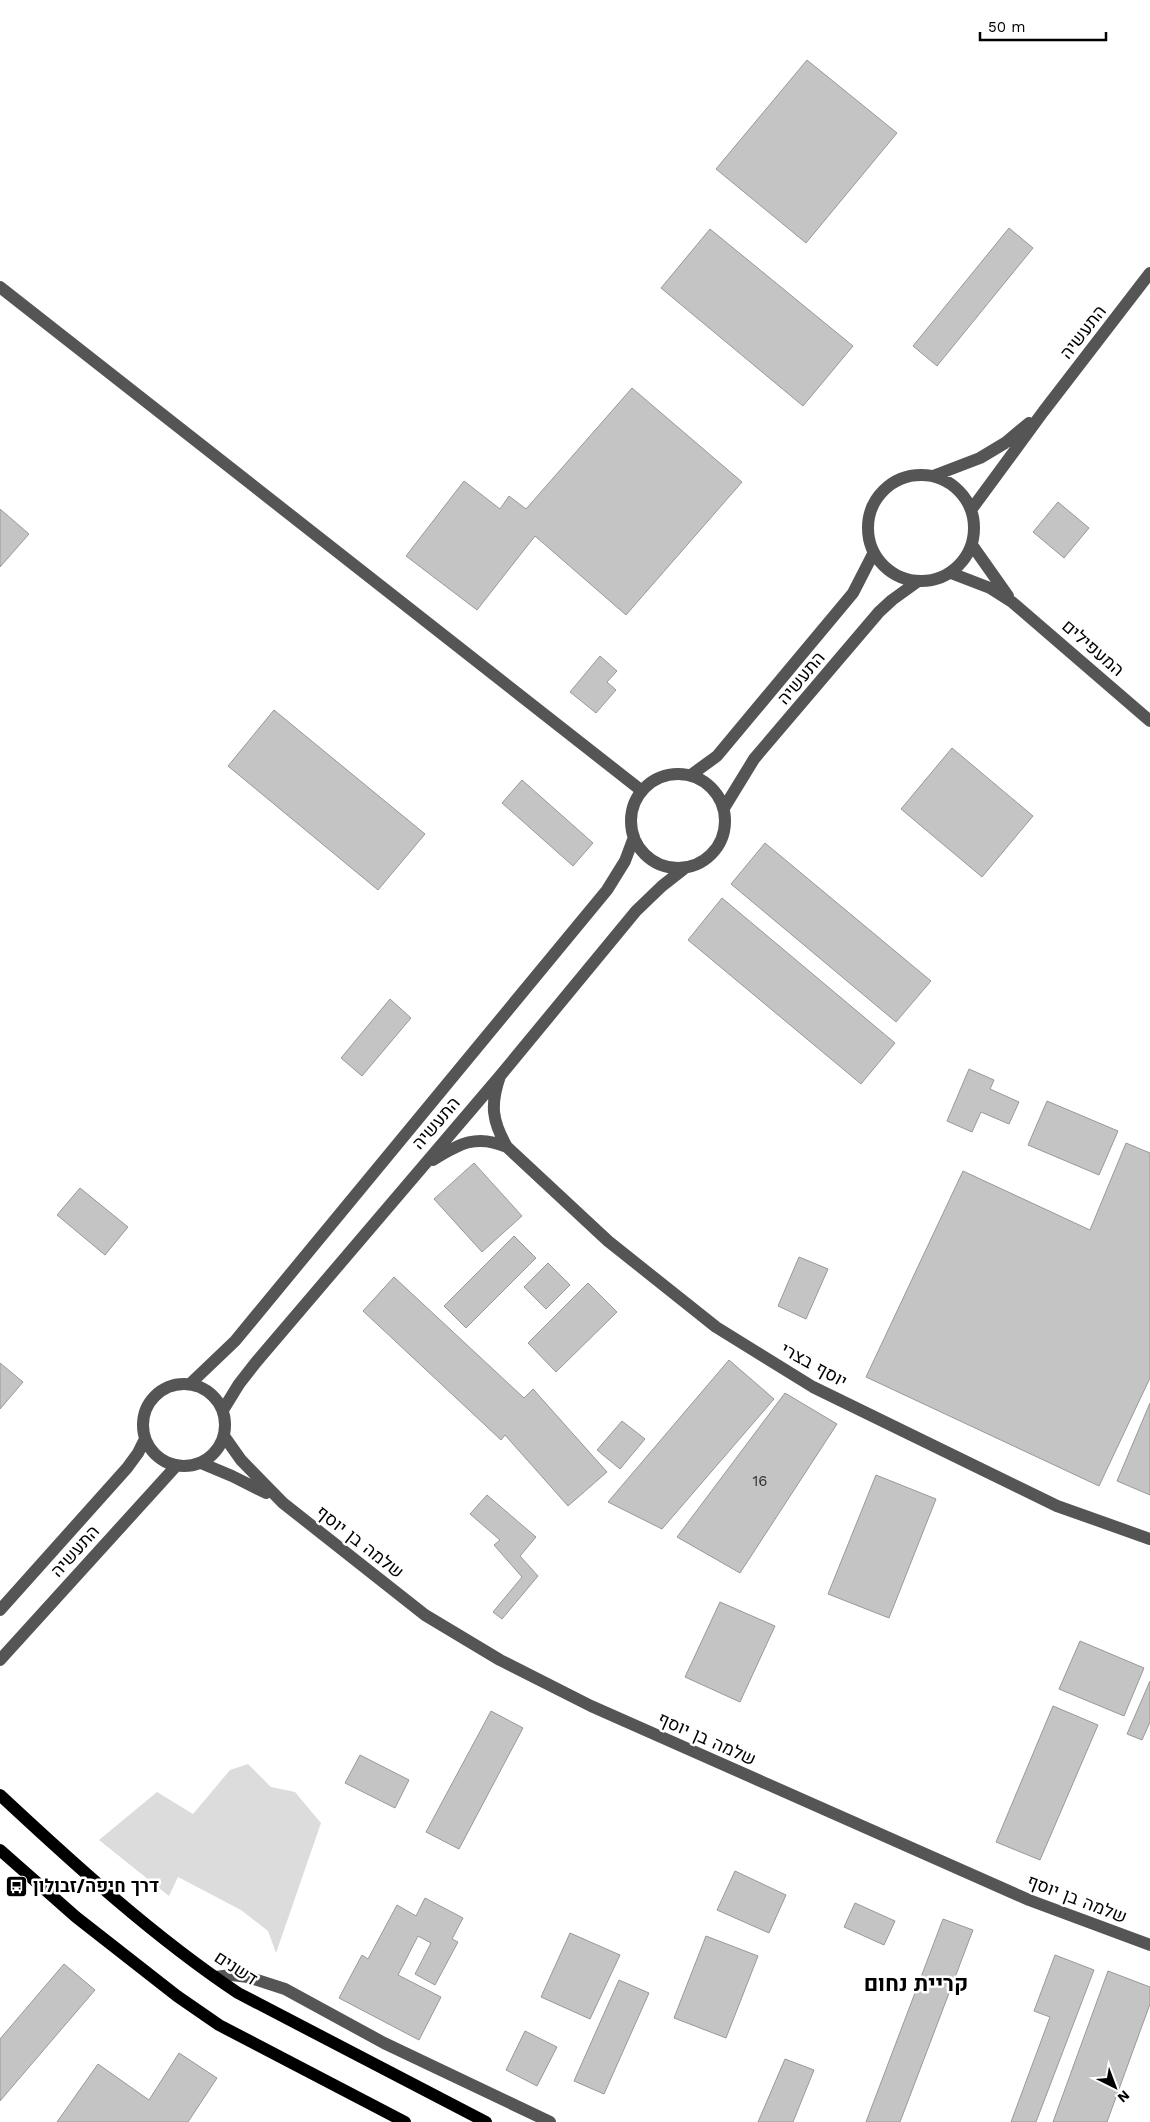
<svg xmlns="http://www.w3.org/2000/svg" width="1150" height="2122" font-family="'Work Sans',Heebo,sans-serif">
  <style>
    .green { fill: #dcdcdc }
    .building { fill: #c4c4c4; stroke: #999 }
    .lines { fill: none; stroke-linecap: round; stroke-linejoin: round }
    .minor { stroke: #555; stroke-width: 12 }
    .major { stroke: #000; stroke-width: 12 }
    .labels { text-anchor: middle; stroke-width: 5; stroke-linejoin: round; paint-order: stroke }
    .number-label { font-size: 15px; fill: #313131 }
    .street-label { font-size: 18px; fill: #000; stroke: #fff }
    .poi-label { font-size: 18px; font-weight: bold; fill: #000; stroke: #fff; text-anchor: start }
    .district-label { font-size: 22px; font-weight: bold; fill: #000; stroke: #fff }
  </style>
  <rect width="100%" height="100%" fill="#fff"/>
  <path class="green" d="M248,1764L271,1787L295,1792L321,1823L276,1953L268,1931L241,1910L178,1877L169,1896L99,1840L157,1792L193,1814L230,1770Z"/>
  <path class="building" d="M807,60L897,133L806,243L716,169Z
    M1009,228L1033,248L937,366L913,346Z
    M710,229L853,346L803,406L661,288Z
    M632,388L742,482L626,615L535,536L477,610L406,556L464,481L500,509L509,496L526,509Z
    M1058,502L1089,528L1064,558L1033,532Z
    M0,509L29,534L0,567Z
    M600,656L617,671L607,682L616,690L596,713L570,692Z
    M274,710L425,834L378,890L228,766Z
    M952,748L1033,816L982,877L901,809Z
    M522,780L593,843L573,866L502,803Z
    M765,843L931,981L896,1022L731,884Z
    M722,898L895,1043L861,1084L688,940Z
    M390,999L411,1018L362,1076L341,1058Z
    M969,1069L994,1080L990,1089L1019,1102L1009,1124L981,1112L972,1132L947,1121Z
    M1047,1101L1118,1131L1099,1175L1028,1145Z
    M1126,1143L1150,1153V1378L1099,1486L866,1377L963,1171L1090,1230Z
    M474,1163L522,1216L482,1252L434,1199Z
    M80,1188L128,1227L105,1255L57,1215Z
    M514,1236L536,1258L466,1328L444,1306Z
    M799,1257L828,1269L806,1319L778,1306Z
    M548,1263L570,1285L546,1309L524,1287Z
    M394,1277L524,1398L533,1389L607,1472L568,1506L505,1435L501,1440L363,1311Z
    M588,1283L617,1312L556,1372L528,1343Z
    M729,1360L774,1399L662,1529L608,1502Z
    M0,1363L23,1382L0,1409Z
    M785,1393L837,1424L740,1573L677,1537Z
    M1150,1403V1495L1117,1481Z
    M622,1421L645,1439L620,1469L597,1450Z
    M876,1475L936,1499L889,1618L828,1594Z
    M487,1495L536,1537L520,1556L538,1576L502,1619L493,1612L522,1577L494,1545L500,1540L470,1514Z
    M720,1602L775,1626L740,1702L685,1677Z
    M1080,1641L1144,1668L1124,1716L1059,1689Z
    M1150,1681V1722L1142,1740L1127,1734Z
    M1053,1706L1098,1725L1040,1860L996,1842Z
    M491,1711L523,1728L459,1849L426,1832Z
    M360,1755L409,1780L395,1808L345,1783Z
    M735,1871L786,1895L769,1933L717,1910Z
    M425,1898L463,1918L452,1939L458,1942L435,1985L415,1974L431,1943L418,1936L398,1975L441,1997L419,2040L339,1998L362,1955L368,1959L397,1905L416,1916Z
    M855,1903L895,1921L884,1945L844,1927Z
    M943,1919L973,1930L900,2122H866Z
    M570,1933L620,1955L590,2019L541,1997Z
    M706,1936L758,1956L726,2038L674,2018Z
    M1055,1955L1094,1970L1036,2122H1011L1050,2017L1034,2011Z
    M64,1964L95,1990L0,2101V2039Z
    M1108,1971L1150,1987V2004L1107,2122H1053Z
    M619,1980L649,1993L604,2094L574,2081Z
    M525,2031L557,2047L537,2086L506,2070Z
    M179,2053L217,2078L188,2122H57L98,2064L149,2100Z
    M785,2059L814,2070L793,2122H758Z"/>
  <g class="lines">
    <path class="minor" d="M0,287L642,791
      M868 528a53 53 0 1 1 106 0a53 53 0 1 1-106 0Z
      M933,476L980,458L1005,443L1029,423
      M971,510L1043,412L1150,273
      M972,545L1008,596
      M951,573L990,588L1012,602L1150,721
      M631 821a47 47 0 1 1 94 0a47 47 0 1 1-94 0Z
      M691,775L717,756L853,593L873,554
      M724,808L754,759L879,612L892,600L917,582
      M500,1076C490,1105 492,1121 507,1147L608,1241L716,1327L813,1387L1057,1506L1150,1539
      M433,1160C460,1143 477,1134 507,1147
      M191,1383L235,1341L607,890L625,861L634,837
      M143 1425a41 41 0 1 1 82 0a41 41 0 1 1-82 0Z
      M223,1410L239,1384L257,1361L500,1076L636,911L662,886L685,868
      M224,1436L241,1460L283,1503L425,1615L500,1660L591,1706L1029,1900L1150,1945
      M201,1463L232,1476L266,1493
      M0,1610L127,1468L138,1453L145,1439
      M0,1660L177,1465
      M215,1977L232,1975L248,1977L285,1989L384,2043L550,2122"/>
    <path class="major" d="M0,1795C74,1864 154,1937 238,1993L486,2122
      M0,1850L76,1917L177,1996L219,2025L405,2122"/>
  </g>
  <defs>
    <symbol id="bus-square" viewBox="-11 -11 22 22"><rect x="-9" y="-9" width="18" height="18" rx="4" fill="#000" stroke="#fff"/><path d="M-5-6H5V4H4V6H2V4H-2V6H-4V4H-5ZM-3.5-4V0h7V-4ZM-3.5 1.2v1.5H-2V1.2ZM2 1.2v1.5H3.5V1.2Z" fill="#fff"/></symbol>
  </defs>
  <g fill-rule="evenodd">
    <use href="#bus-square" x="4" y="1874" width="25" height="25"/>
  </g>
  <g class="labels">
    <g class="number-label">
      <text x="760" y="1486">16</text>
    </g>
    <g class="street-label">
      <text transform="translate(1083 332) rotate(-52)" y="6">התעשיה</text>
      <text transform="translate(1093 648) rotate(41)" y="6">המעפילים</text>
      <text transform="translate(801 678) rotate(-50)" y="6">התעשיה</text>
      <text transform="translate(436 1123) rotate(-49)" y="6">התעשיה</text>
      <text transform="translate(814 1365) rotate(29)" y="6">יוסף בצרי</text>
      <text transform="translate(360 1542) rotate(38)" y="6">שלמה בן יוסף</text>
      <text transform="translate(75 1551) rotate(-48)" y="6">התעשיה</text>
      <text transform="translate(707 1739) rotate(24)" y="6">שלמה בן יוסף</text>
      <text transform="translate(1077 1899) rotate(21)" y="6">שלמה בן יוסף</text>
      <text transform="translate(236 1968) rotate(33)" y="6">דשנים</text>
    </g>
    <g class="poi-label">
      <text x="33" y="1892">דרך חיפה/זבולון</text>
    </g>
    <g class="district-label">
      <text x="916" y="1991">קריית נחום</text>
    </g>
  </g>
  <g transform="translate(1115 2087) rotate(138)" stroke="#ffffff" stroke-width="4" paint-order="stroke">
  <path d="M0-4L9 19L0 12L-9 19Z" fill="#000000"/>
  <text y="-8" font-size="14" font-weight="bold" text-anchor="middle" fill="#000000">N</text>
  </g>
  <path d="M980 32v8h126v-8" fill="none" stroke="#000000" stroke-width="2.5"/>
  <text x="988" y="32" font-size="15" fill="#000000" stroke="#ffffff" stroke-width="4" paint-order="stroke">50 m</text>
</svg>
